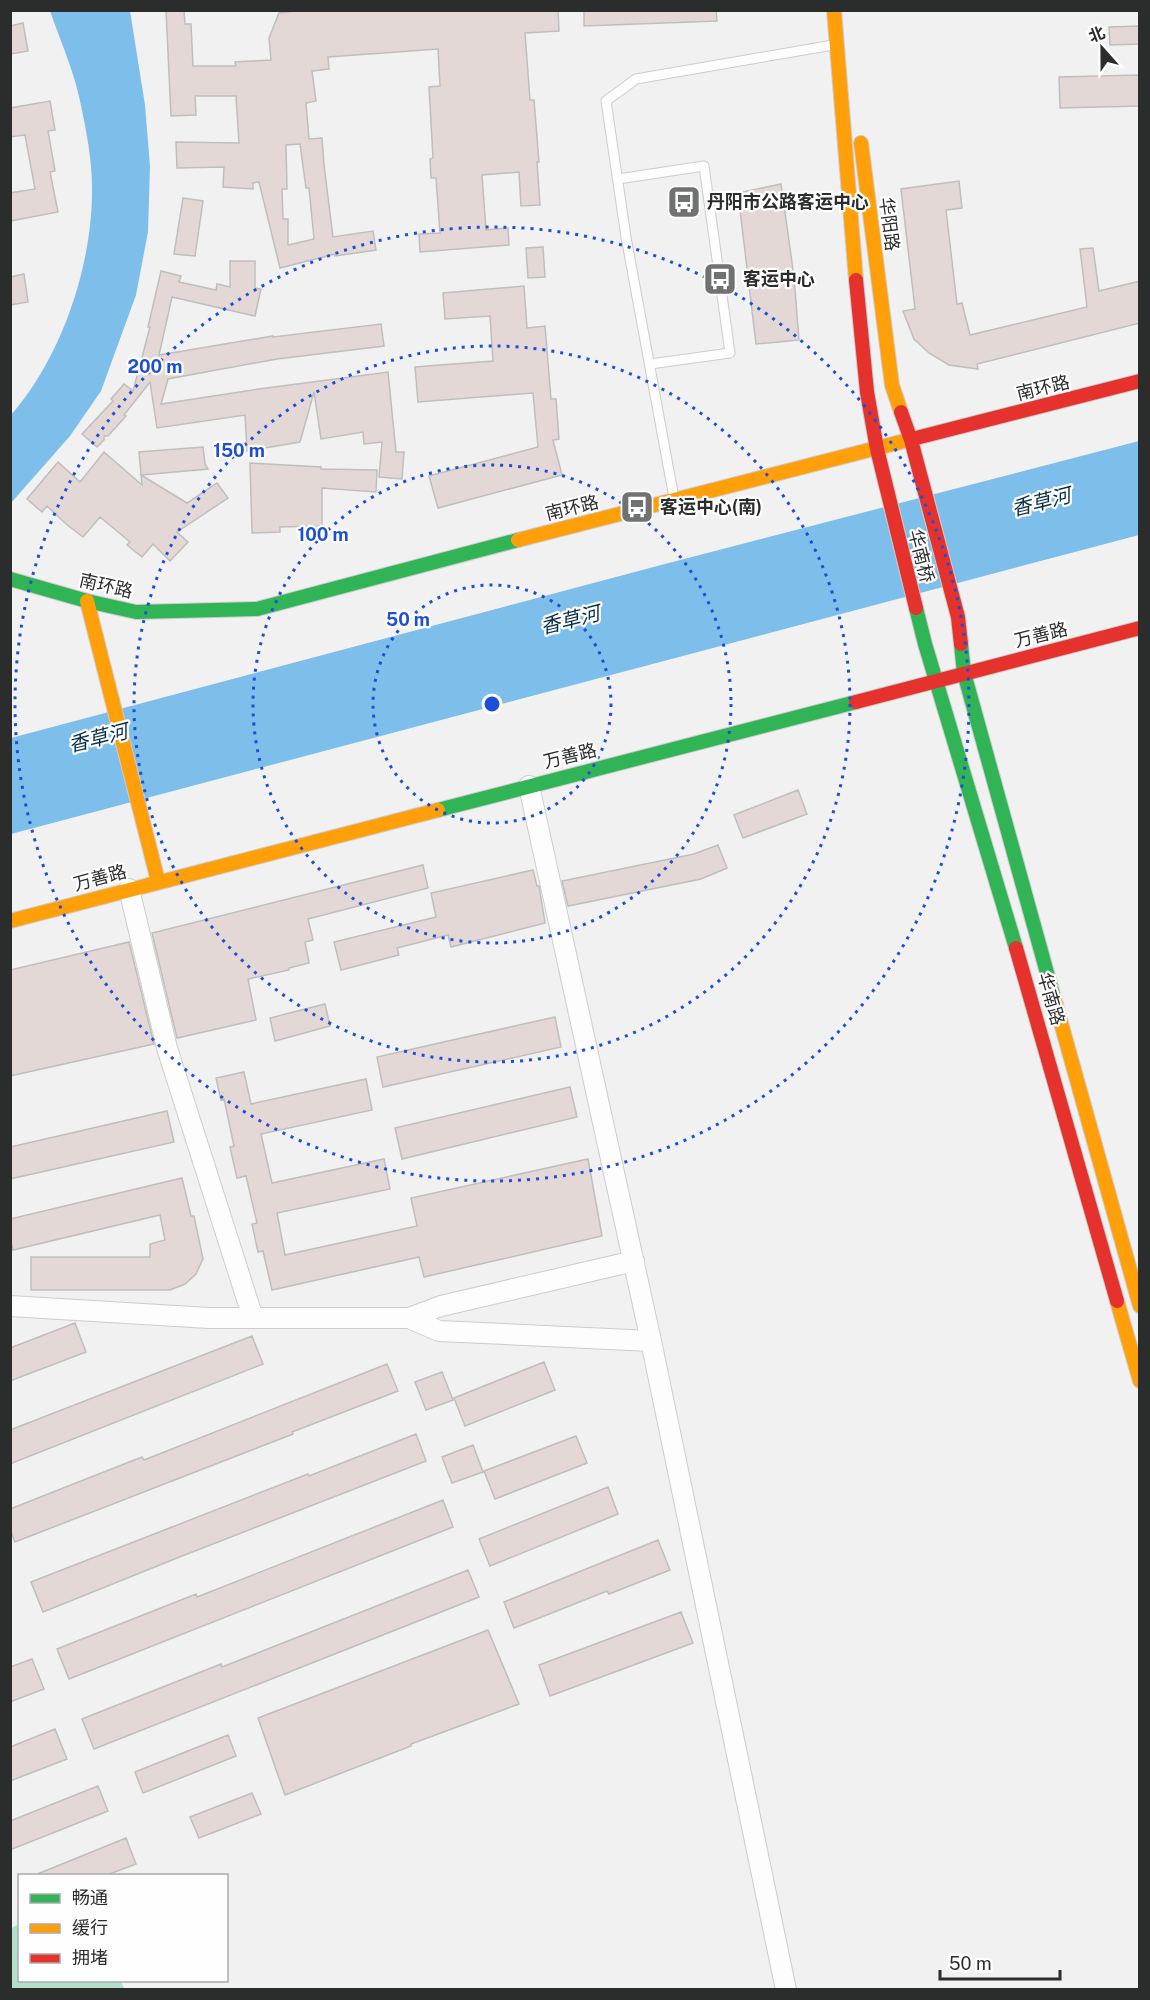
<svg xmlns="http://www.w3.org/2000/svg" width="1150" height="2000" font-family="'Public Sans','Noto Sans SC',sans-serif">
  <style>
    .green { fill: #b3e0cd }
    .water { fill: #7dbeeb }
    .building { fill: #e4d8d6; stroke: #bebebe; stroke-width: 1.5; fill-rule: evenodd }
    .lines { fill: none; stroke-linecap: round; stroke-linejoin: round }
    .lane-casing { stroke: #cccccd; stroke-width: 11 }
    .street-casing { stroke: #cccccd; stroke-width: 22 }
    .fast-casing { stroke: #cccccd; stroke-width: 16 }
    .slow-casing { stroke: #cccccd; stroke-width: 16 }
    .jam-casing { stroke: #cccccd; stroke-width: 16 }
    .lane { stroke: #fdfdfd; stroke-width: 9 }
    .street { stroke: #fdfdfd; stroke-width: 20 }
    .fast { stroke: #30b455; stroke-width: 14 }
    .slow { stroke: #ff9f0a; stroke-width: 14 }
    .jam { stroke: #e5322d; stroke-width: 14 }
    .ring { fill: none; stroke: #1d4ed8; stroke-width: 3; stroke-dasharray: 3 6 }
    .labels { text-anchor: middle; stroke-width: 4.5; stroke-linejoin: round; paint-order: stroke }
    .poi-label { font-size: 18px; font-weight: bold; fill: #2b2c2c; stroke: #fefeff; text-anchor: start }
    .street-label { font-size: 18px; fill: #2b2c2c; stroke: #fefeff }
    .water-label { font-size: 20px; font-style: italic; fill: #032c45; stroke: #fefeff }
    .centre { fill: #1d4ed8; stroke: #fefeff; stroke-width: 3 }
    .ring-label { font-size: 18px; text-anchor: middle; font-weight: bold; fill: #1d4ed8; stroke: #fefeff; stroke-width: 4.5; stroke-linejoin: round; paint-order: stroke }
  </style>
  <rect width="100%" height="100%" fill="#f1f1f2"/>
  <path class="green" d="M19,1924L20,1980L121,1981L124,1989H11V1928Z"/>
  <path class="water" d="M50,11H130L145,105L150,166L148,232L136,295L101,391L70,436L11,503V415C62,357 93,264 92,187C92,159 86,129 80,101C74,71 60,40 50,11Z
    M1139,441V535L11,834V738L661,565Z"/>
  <path class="building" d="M166,10H184L185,24H191L193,66H236L235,62L271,60L269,38L279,13L302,10H558L559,31L525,33L530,100H534L539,162H537L540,205L521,206L519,172L482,175L486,230L508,228L509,245L420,252L419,234L440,233L436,178H431L430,159L433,158L429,87L440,86L438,49L328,57L329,69L312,71L316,101L306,103L309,139L322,138L324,165L333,237L373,231L376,250L335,256V254L280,268L259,182L253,183V189L223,187L224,167L177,168L176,142L239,143L236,96H195L196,115L171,116ZM300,144L306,188H309L314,239L288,245V219H283L282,189H287L286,145Z
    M584,10H716L717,21L584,26Z
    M23,23L28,51L10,54V26Z
    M1140,26V44L1110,45L1109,27Z
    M1140,75V106L1060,108L1059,77Z
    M50,101L55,130L48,131L55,171L50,172L58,212L10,221V193L35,189L25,135L10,137V108Z
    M959,181L962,208L946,210L957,304L962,303L970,335L1087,307L1080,249L1093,248L1099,291L1140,281V323L977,364L978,369L949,365L929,353L914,339L903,311L915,309L901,189Z
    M781,184L794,277L799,340L756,344L738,193Z
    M183,198L203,201L195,256L174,254Z
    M543,247L545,277L528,278L526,248Z
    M230,261H255V288L261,289L255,316L172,297L159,355L273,336V337L381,324L384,346L277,359L168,379L161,404L259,389L388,372L396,452H404L402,479L379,477L382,442L364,444L363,432L321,439L314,392L300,442L247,451L245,415L157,428L150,382L124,415L126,416L108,436H104V440L97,447L82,434L113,401L111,399L124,384L133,391L150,327H148L161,271L181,276L179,282L216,290L217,284L230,287Z
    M24,274L28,302L10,305V277Z
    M524,286L527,328L545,326L551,399H556L559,439L553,440L562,475L438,508L429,476L538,447L533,393L418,402L415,367L493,361L490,316L445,319L443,293Z
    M203,447L205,464L208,469L141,475L187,503L217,483L228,498L177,532L188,542L170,561L153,544L142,557L127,545L130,542L100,517L83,537L65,523L47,506L42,512L27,499L58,462L80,482L104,452L142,485L139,452Z
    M250,463L321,467V469L377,470L376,492L322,488V526L280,527V532L252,533Z
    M798,790L807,814L743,838L734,815Z
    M718,845L727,868L701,879L568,906L562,881L694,854Z
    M423,865L428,888L308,919L313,940L305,942L309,963L289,968V970L248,979L256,1020L177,1038L152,933Z
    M533,870L537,886H539L545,923L451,947L448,935L397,948L399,955L341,970L334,942L436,917L431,893Z
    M129,942L154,1044L10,1076V970Z
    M325,1004L330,1026L275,1041L270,1018Z
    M555,1017L561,1047L383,1087L377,1057Z
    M244,1072L251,1104L366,1079L372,1110L261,1134L272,1183L384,1159L390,1189L277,1213L285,1255L417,1226L411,1198L588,1159L602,1236L424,1277L419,1257L272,1290L263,1251L258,1252L252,1224L257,1223L246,1176L237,1178L230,1147L234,1146L224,1099L221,1100L216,1078Z
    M570,1087L577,1117L402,1159L395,1128Z
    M167,1111L174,1142L10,1179V1147Z
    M182,1178L191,1216H194L203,1259L196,1274L185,1284L170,1290H31V1257H150V1244L165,1240L160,1215L13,1250L10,1238V1219Z
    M75,1323L86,1352L10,1381V1348Z
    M252,1336L263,1364L10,1464V1430Z
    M544,1362L555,1390L465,1426L454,1398Z
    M387,1364L398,1391L292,1432L293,1434L15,1542L10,1530V1509L142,1457L144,1460Z
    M442,1372L453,1400L426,1410L415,1382Z
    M416,1434L426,1461L182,1556L43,1612L31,1582L308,1474L309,1476Z
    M576,1436L587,1463L495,1499L484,1471Z
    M473,1445L483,1472L452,1483L442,1457Z
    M608,1487L618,1514L490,1566L479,1539Z
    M443,1500L453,1527L69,1679L57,1649L196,1594L197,1597Z
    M658,1540L670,1570L609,1594L607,1591L514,1628L504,1602Z
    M468,1570L479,1597L94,1749L82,1719L221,1664L222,1667Z
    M681,1612L693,1643L550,1696L539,1665Z
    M488,1630L519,1704L411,1744V1746L285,1795L258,1718Z
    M32,1659L44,1689L10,1702V1667Z
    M55,1729L67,1759L10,1781V1747Z
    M228,1735L236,1756L143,1793L135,1772Z
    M98,1786L108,1811L10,1850V1821Z
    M252,1793L261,1814L199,1838L190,1817Z
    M126,1838L136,1864L107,1875H35Z"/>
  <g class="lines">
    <defs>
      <path id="lane" d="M618,179L704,166L730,353L650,364
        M674,498L626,237L606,101L636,79L833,45"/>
      <path id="street" d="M529,786L651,1341L786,1990
        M129,889L167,1048L253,1318
        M10,1306L209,1318H409L441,1306L634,1261
        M409,1318L439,1331L651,1341"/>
      <path id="fast" d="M10,579L87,601L136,612L257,609L518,540
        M916,608L925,644L1016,948
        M961,644L964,673L1054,998
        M438,810L856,702"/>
      <path id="slow" d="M834,10L856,280
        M861,143L892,385L901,412
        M518,540L916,438
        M87,601L158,881
        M10,921L438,810
        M1054,998L1140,1306
        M1117,1301L1140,1381"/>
      <path id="jam" d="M856,280L867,392L877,449L916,608
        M901,412L911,440L958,617L961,644
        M916,438L1140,381
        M856,702L1140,628
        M1016,948L1117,1301"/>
    </defs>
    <use href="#lane" class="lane-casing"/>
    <use href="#street" class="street-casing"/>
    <use href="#fast" class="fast-casing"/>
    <use href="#slow" class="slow-casing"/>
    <use href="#jam" class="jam-casing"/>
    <use href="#lane" class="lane"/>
    <use href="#street" class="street"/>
    <use href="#fast" class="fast"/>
    <use href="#slow" class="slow"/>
    <use href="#jam" class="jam"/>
  </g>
  <g class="ring">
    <circle cx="492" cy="704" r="119"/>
    <circle cx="492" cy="704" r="239"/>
    <circle cx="492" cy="704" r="358"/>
    <circle cx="492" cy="704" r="477"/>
  </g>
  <defs>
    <symbol id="bus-square" viewBox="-11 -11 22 22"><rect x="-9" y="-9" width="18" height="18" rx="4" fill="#707171" stroke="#fefeff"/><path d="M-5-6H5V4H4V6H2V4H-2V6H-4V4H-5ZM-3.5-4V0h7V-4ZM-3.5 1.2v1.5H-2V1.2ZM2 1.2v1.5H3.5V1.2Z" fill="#fff"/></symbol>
  </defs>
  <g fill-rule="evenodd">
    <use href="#bus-square" x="665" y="183" width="38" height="38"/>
    <use href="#bus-square" x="701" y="260" width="38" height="38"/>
    <use href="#bus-square" x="618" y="488" width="38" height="38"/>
  </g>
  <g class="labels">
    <g class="poi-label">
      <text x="707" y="208">丹阳市公路客运中心</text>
      <text x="743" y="285">客运中心</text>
      <text x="660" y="513">客运中心(南)</text>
    </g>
    <g class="street-label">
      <text transform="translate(889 224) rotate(83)" y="6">华阳路</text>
      <text transform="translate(1043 388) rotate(-14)" y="6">南环路</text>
      <text transform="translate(572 508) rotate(-14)" y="6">南环路</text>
      <text transform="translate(921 556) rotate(76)" y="6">华南桥</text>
      <text transform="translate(106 586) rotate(13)" y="6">南环路</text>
      <text transform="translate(1041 635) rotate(-14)" y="6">万善路</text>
      <text transform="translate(570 756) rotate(-14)" y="6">万善路</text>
      <text transform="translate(100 878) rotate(-15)" y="6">万善路</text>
      <text transform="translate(1051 999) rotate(74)" y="6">华南路</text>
    </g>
    <g class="water-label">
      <text transform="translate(1041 502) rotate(-14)" y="7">香草河</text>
      <text transform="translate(570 620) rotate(-14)" y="7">香草河</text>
      <text transform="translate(98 738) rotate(-14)" y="7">香草河</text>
    </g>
  </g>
  <circle cx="492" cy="704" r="9" class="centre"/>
  <g class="ring-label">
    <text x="155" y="373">200 m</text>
    <text x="239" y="457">150 m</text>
    <text x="323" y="541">100 m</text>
    <text x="408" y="626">50 m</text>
  </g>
  <rect width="1150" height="2000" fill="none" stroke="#2b2c2c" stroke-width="24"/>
  <rect x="18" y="1874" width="210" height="108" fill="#fefeff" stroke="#aaaaab" stroke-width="1.5"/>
  <rect x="30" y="1894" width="30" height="9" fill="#30b455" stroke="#aaaaab" stroke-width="1.5"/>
  <text x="72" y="1904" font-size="18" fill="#2b2c2c">畅通</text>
  <rect x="30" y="1924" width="30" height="9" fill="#ff9f0a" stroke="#aaaaab" stroke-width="1.5"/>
  <text x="72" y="1934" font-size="18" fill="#2b2c2c">缓行</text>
  <rect x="30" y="1954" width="30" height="9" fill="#e5322d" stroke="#aaaaab" stroke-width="1.5"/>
  <text x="72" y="1964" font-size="18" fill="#2b2c2c">拥堵</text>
  <g transform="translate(1102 48) rotate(339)" stroke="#fefeff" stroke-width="4.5" paint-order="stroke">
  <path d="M0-4.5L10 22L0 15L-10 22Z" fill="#2b2c2c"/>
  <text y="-9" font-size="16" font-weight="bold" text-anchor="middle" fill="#2b2c2c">北</text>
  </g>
  <path d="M940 1970v9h120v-9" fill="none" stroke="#2b2c2c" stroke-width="3"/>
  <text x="949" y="1970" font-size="18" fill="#2b2c2c" stroke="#fefeff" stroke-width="4.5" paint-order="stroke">50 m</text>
</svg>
